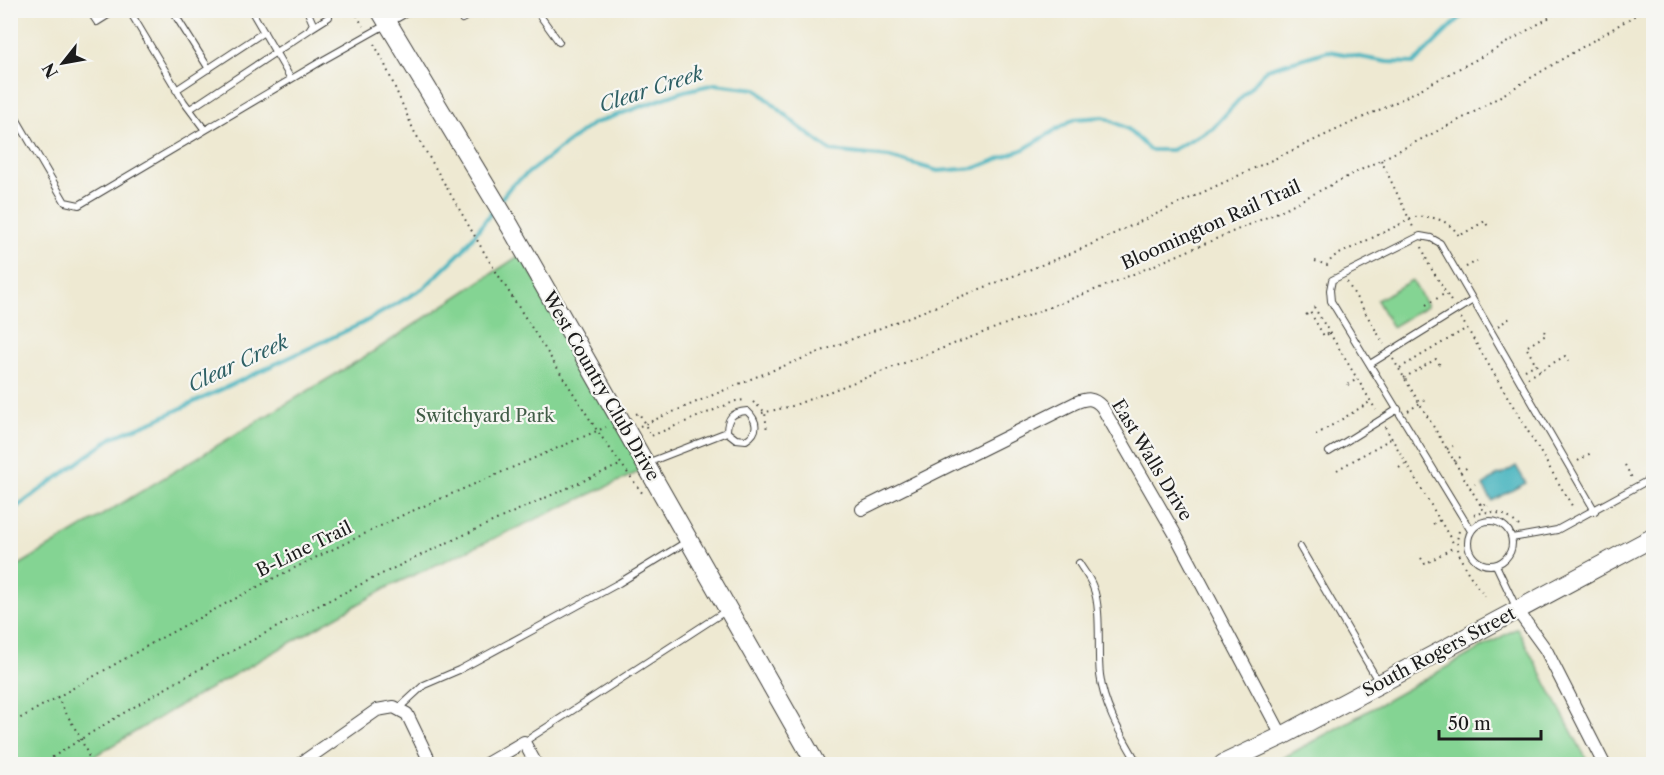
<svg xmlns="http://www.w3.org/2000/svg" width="1664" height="775" font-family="'Libre Caslon Text',serif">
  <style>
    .green { fill: #84d493; stroke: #507858; stroke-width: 1.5 }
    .water { fill: #44b3be; stroke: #30686d; stroke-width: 1.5 }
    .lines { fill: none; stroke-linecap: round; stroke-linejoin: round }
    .stream { stroke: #44b3be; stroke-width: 4 }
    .lane-casing { stroke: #3c3b37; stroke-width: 8 }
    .street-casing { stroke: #3c3b37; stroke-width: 14 }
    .secondary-casing { stroke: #3c3b37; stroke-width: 20 }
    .path { stroke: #3c3b37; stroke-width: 2; stroke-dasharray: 1.5 4.5; stroke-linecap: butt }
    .lane { stroke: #fff; stroke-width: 6 }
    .street { stroke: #fff; stroke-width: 12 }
    .secondary { stroke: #fff; stroke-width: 18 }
    .labels { text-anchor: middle; stroke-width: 4.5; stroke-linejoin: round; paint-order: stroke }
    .street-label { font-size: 18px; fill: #1c1c1c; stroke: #f6f6f2 }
    .park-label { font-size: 18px; fill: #405c46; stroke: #f6f6f2 }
    .water-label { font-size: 20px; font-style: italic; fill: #2e6065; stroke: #f6f6f2 }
  </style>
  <rect width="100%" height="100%" fill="#f6f6f2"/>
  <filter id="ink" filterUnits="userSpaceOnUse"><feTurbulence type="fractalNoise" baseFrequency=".0167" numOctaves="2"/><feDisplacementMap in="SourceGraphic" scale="12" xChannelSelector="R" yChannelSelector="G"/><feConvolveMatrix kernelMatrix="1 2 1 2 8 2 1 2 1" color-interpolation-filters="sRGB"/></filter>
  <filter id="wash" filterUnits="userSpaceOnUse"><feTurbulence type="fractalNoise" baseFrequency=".008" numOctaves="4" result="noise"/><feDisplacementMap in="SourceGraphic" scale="24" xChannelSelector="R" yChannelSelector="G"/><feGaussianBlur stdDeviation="1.35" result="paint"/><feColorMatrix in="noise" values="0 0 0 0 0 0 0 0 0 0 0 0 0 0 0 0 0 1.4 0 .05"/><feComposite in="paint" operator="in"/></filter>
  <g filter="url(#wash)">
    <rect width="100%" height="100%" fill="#eee9d2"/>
    <path class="green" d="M520,255L652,466L390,586L172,710L81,764H11V570L379,348Z
      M1412,280L1427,306L1392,327L1377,300Z
      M1517,628L1589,764H1272Z"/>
    <path class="water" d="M1516,466L1526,483L1492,501L1483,486L1499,474L1501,475Z"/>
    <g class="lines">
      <path class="stream" d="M500,200L511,186L592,124L684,91L715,84L756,89L798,126L831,151L889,157L938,171L975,168L1024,149L1074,119L1104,117L1128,129L1150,150H1172L1213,128L1267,69L1328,51L1387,62L1414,63L1468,10
        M10,512L113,437L156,420L363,323L424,288L462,251L494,209"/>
    </g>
  </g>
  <g filter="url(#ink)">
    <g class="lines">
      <defs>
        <path id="lane" d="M89,10L97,22L116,10
          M129,10L184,102L205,130
          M172,10L209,69
          M251,10L291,79
          M536,10L559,42
          M462,19L479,10
          M310,29L329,17V10
          M176,90L264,32
          M10,108L65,202L79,205L325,59L412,10
          M190,109L309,30L313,24L307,10
          M1370,364L1473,300
          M1329,452L1398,409
          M647,463L727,432L736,439L746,440C759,432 758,421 747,411C732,412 727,418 727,432
          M1468 543a22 22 0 1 1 44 0a22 22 0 1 1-44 0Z
          M1471,531L1331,301L1330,290L1332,280L1420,236L1431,238L1440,243L1595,511
          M1512,538L1557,530L1654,477
          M1300,547L1378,681
          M1079,563C1083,570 1090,578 1093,587C1102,608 1097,651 1100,675C1104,708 1122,736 1138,764
          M1496,565L1516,607
          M398,709L424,685L459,670L535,629L619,583L686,542
          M524,742L727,610"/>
        <path id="street" d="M862,509L1075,403C1087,398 1093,397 1102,407L1174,532L1282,736
          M1517,610L1546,650L1604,764
          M300,764L377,710L394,707L407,714L431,764
          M486,764L524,742L536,764"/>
        <path id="secondary" d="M380,10L510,226L816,764
          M1223,764L1282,736L1654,537"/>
      </defs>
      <use href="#lane" class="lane-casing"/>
      <use href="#street" class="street-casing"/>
      <use href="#secondary" class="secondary-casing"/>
      <path class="path" d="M354,10L363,26
        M374,44L382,58L414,131L488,259L598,432L643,494
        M1381,160L1413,227
        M1422,247L1428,263L1452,303
        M1315,261L1327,265L1333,257L1415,217C1433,215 1450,221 1459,236L1485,221L1488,227
        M1466,267L1477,261
        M1347,282L1384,344
        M1426,305L1446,293
        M1314,307L1376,410
        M1306,315L1310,312L1324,336L1330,333
        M1461,318L1574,509
        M1498,326L1510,318
        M1393,359L1484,511
        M1400,368L1467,328
        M1525,370L1536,364
        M1540,371L1526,347L1546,335L1544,331
        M1404,378L1436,359L1440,365
        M1528,378L1565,356L1569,362
        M1348,385L1357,379
        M753,402L765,412L767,432
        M1408,411L1428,398
        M762,413L792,406L1110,284L1272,215L1469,115L1644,10
        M636,414L639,413L651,436L736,401L744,400
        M640,426L753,378L1077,251L1396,102L1496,49L1562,10
        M1385,427L1455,546
        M1316,435L1370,402
        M1447,449L1453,446
        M1454,461L1462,456
        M1578,461L1591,453
        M1625,465L1632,478
        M1399,468L1407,463
        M1646,469L1654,463
        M1337,470L1392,438
        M1460,472L1468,467
        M1470,488L1475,484
        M1480,504L1484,502L1486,507L1488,506
        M1474,515C1492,509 1505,512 1519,526
        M1433,524L1440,520
        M1459,531C1451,556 1474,580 1487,600
        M1421,558L1425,564L1454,547
        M57,697L81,739L92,764
        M10,724L163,637L276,577L403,515L606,427
        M42,764C225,645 422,551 622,464"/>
      <use href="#lane" class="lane"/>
      <use href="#street" class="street"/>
      <use href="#secondary" class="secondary"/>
    </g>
  </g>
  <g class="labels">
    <g class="street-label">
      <text transform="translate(1211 225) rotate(-24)" y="6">Bloomington Rail Trail</text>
      <text transform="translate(601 386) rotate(60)" y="6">West Country Club Drive</text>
      <text transform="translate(1152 460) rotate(59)" y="6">East Walls Drive</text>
      <text transform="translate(304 549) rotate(-26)" y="6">B-Line Trail</text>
      <text transform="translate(1439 652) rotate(-28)" y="6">South Rogers Street</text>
    </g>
    <g class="park-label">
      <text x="485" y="422">Switchyard Park</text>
    </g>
    <g class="water-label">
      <text transform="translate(651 89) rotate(-18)" y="7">Clear Creek</text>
      <text transform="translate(238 363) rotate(-25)" y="7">Clear Creek</text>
    </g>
  </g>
  <rect width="1664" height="775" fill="none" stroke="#f6f6f2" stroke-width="36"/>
  <g transform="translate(63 63) rotate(239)" stroke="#f6f6f2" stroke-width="4.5" paint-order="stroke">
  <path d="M0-4.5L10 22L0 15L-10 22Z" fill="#1c1c1c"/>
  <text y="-9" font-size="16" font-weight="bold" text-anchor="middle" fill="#1c1c1c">N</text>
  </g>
  <path d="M1439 730v9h102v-9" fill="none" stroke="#1c1c1c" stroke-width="3"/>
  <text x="1448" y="730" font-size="18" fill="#1c1c1c" stroke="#f6f6f2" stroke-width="4.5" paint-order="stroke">50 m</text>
</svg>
